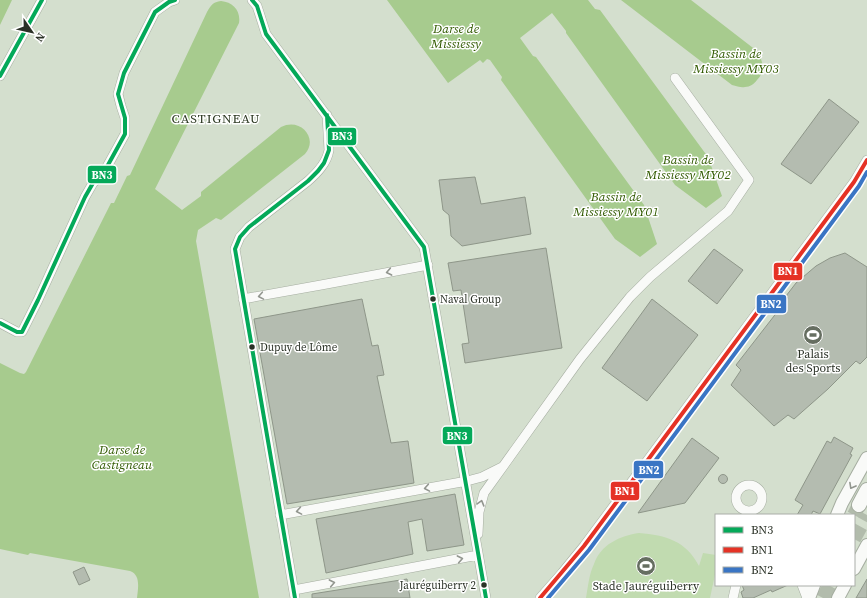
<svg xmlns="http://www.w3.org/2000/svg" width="867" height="598" font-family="'Source Serif 4',serif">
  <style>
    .green { fill: #c1dbb0 }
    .water { fill: #a7cb8e }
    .building { fill: #b4bcb0; stroke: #8e9689 }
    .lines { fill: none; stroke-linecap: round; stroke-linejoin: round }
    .highway-tunnel { stroke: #b2bcac; stroke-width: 14; stroke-dasharray: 14 7; stroke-linecap: butt }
    .minor-casing { stroke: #a5ada0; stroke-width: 10 }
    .major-casing { stroke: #a5ada0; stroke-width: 14 }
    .highway-casing { stroke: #a5ada0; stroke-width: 16 }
    .minor { stroke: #f9faf8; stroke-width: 9 }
    .major { stroke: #f9faf8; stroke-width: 12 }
    .highway { stroke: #f9faf8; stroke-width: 14 }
    .bus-1-casing { stroke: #fff; stroke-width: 7 }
    .bus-2-casing { stroke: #fff; stroke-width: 7 }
    .bus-3-casing { stroke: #fff; stroke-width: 7 }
    .bus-1 { stroke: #04a959; stroke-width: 4 }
    .bus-2 { stroke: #e53225; stroke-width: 4 }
    .bus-3 { stroke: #3a75c4; stroke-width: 4 }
    .oneway { stroke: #92968f }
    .bus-dot { fill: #2a3126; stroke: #fff; stroke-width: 1.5 }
    .labels { text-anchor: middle; stroke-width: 3; stroke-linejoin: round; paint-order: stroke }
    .bus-label { font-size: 11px; fill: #2a3126; stroke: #fff; text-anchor: start }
    .poi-label { font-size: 12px; fill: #2a3126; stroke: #fff }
    .water-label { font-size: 13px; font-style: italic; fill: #315a00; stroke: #fff }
    .neighbourhood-label { font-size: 13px; letter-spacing: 1px; fill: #2b3821; stroke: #fff }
    .line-badge { stroke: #fff; stroke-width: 1.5 }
    .badge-label { font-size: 11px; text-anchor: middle; font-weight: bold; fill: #fff }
  </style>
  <rect width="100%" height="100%" fill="#d4dfce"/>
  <path class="green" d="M639,533C666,535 686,541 699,566L703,553L716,555V570L710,598H586C588,587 589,574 594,564C601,544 620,536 639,533Z"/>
  <path class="water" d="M0,0H12L0,25Z
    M387,0H588L595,9L600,10L708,157L722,196L706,208L675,185L566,33V31L552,13L520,38L533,56L536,57L644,205L657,244L640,257L615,239L501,80L502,77L490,60L487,59L483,63L480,60L448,83Z
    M621,0H691L757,51C763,61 766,71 757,80C754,84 750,87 745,87C741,88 737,86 732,85Z
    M221,1C233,2 241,11 239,23L155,189L182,210L201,196V192L281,127C300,117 319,138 305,154L221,220L216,218L198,230L196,241L259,598H137C138,588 141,575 130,571L30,553L28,555L0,549V363L20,373L24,374L26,372L111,203H114L127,176L130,175L207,12C211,5 213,2 221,1Z"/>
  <path class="building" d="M829,99L859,122L811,184L781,164Z
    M475,177L481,204L525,197L531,234L462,246L451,236L449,215L443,210L439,180Z
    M546,248L562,348L465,363L462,344L469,343L461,290L453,291L448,263Z
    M714,249L743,270L717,304L688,281Z
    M845,253L867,267V357L860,364L856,361L828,389L794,419L788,415L774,426L731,385L741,370L736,365L788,298L786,296L796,283L816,266L830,258Z
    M362,299L372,346L378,345L384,375L377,376L391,443L408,441L414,483L287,504L254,319Z
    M652,299L698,335L647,401L602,368Z
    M834,437L853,448L850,454L852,455L820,514L813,511L811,515H797L803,505L795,500L827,441L831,443Z
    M692,438L719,458L685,503L638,513Z
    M718.5 479a4.5 4.5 0 1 1 9 0a4.5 4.5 0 1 1-9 0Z
    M455,494L464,545L427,551L422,519L408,522L413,554L326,573L316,519Z
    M84,567L90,580L79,585L73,572Z
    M407,579L410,598H312V594Z
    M867,579V598H856Z
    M742,585H788L772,592L771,590L753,598H743L741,592L744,590Z"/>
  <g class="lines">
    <path class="highway-tunnel" d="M854,515L859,505
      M854,539L867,515
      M823,598L830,585"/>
    <defs>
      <path id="minor" d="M252,0L257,6L266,34L424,247L486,598
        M0,76L42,0
        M243,299L321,285L428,265
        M0,323L17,332H22L38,300L85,197L93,183L103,174L125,134V118L121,106L118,94L124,73L155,12L169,2L175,0
        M736 498a13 13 0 1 1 26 0a13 13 0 1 1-26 0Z
        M280,515L467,481L482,477L502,467
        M478,534L479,512L484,493L580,359L630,297L650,277L728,211L749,180L675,78
        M802,585L807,598
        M294,590L478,555
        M295,598L235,249L240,237L249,227L308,181C317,173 327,163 329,150L327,115
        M540,598L562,573L584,546L854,182L867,160
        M733,598L736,585"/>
      <path id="major" d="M837,515L842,503L867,458
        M854,569L867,545
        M809,598L814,585
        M838,598L845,585"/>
      <path id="highway" d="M859,505L867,490"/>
    </defs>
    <use href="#minor" class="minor-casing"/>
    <use href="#major" class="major-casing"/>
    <use href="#highway" class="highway-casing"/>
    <use href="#minor" class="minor"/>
    <use href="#major" class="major"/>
    <use href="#highway" class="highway"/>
    <defs>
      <path id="bus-1" d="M252,0L257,6L266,34L424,247L486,598
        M0,76L42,0
        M0,323L17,332H22L38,300L85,197L93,183L103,174L125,134V118L118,94L124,73L155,12L169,2L175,0
        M295,598L235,249L240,237L249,227L308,181L318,171L324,163L329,150L327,115"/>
      <path id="bus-2" d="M540,598L584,546L854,182L867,160"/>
      <path id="bus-3" d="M548,598L589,550L859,186L867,172"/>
    </defs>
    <use href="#bus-1" class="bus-1-casing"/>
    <use href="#bus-2" class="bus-2-casing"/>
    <use href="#bus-3" class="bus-3-casing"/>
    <use href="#bus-1" class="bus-1"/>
    <use href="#bus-2" class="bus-2"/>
    <use href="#bus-3" class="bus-3"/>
  </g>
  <defs><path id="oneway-chevron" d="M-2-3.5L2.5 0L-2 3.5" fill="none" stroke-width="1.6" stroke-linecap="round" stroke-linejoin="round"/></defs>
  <g class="oneway">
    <use href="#oneway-chevron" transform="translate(389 272) rotate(169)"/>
    <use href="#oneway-chevron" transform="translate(261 296) rotate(170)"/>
    <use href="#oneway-chevron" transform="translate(852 486) rotate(119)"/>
    <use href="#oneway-chevron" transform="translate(427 488) rotate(170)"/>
    <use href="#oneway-chevron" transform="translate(481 503) rotate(-74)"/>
    <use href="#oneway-chevron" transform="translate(299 511) rotate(170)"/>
    <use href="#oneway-chevron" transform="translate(460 559) rotate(-11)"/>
    <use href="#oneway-chevron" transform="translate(332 583) rotate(-11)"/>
  </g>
  <defs>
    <symbol id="stadium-disc" viewBox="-11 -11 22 22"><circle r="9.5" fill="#666e61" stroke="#fff"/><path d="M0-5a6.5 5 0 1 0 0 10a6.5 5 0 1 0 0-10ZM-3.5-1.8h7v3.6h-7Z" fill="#fff"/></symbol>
  </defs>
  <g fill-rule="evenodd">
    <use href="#stadium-disc" x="802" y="324" width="22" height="22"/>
    <use href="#stadium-disc" x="635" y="555" width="22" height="22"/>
  </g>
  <g class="bus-dot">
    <circle cx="433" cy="299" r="3.5"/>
    <circle cx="252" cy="347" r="3.5"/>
    <circle cx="484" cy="585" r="3.5"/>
  </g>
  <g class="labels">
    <g class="bus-label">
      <text x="440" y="303">Naval Group</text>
      <text x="260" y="351">Dupuy de Lôme</text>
      <text x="476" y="589" text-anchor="end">Jauréguiberry 2</text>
    </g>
    <g class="poi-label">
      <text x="813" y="358">Palais<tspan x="813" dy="14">des Sports</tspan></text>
      <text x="646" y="590">Stade Jauréguiberry</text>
    </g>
    <g class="water-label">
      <text x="456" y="33">Darse de<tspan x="456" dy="15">Missiessy</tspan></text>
      <text x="736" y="58">Bassin de<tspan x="736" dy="15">Missiessy MY03</tspan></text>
      <text x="688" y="164">Bassin de<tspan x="688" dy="15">Missiessy MY02</tspan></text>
      <text x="616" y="201">Bassin de<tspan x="616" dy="15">Missiessy MY01</tspan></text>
      <text x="122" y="454">Darse de<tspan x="122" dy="15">Castigneau</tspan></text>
    </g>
    <g class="neighbourhood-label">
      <text x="216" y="123">CASTIGNEAU</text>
    </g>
  </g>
  <g class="line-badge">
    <rect x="327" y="127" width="30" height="19" rx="4" fill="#04a959"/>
    <rect x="87" y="165" width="30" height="19" rx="4" fill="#04a959"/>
    <rect x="773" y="262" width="30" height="19" rx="4" fill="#e53225"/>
    <rect x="756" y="294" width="31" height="20" rx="4" fill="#3a75c4"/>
    <rect x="442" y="426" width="31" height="19" rx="4" fill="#04a959"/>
    <rect x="633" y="460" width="31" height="19" rx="4" fill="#3a75c4"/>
    <rect x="610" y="481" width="30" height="20" rx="4" fill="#e53225"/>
  </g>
  <g class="badge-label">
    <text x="342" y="140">BN3</text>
    <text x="102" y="179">BN3</text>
    <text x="788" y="275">BN1</text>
    <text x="771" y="308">BN2</text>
    <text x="457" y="440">BN3</text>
    <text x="649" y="474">BN2</text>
    <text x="625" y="495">BN1</text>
  </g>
  <rect x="715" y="514" width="140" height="72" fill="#ffffff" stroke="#aaada8"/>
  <rect x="723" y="527" width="20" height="6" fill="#04a959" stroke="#aaada8"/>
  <text x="751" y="534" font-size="12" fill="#2a3126">BN3</text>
  <rect x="723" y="547" width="20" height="6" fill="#e53225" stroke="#aaada8"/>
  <text x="751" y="554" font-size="12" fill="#2a3126">BN1</text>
  <rect x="723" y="567" width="20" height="6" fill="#3a75c4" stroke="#aaada8"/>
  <text x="751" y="574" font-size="12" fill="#2a3126">BN2</text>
  <g transform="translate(32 32) rotate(124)" stroke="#ffffff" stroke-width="3" paint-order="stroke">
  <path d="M0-3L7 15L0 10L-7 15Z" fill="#2a3126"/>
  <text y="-6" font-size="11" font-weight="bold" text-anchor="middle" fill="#2a3126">N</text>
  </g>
</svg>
